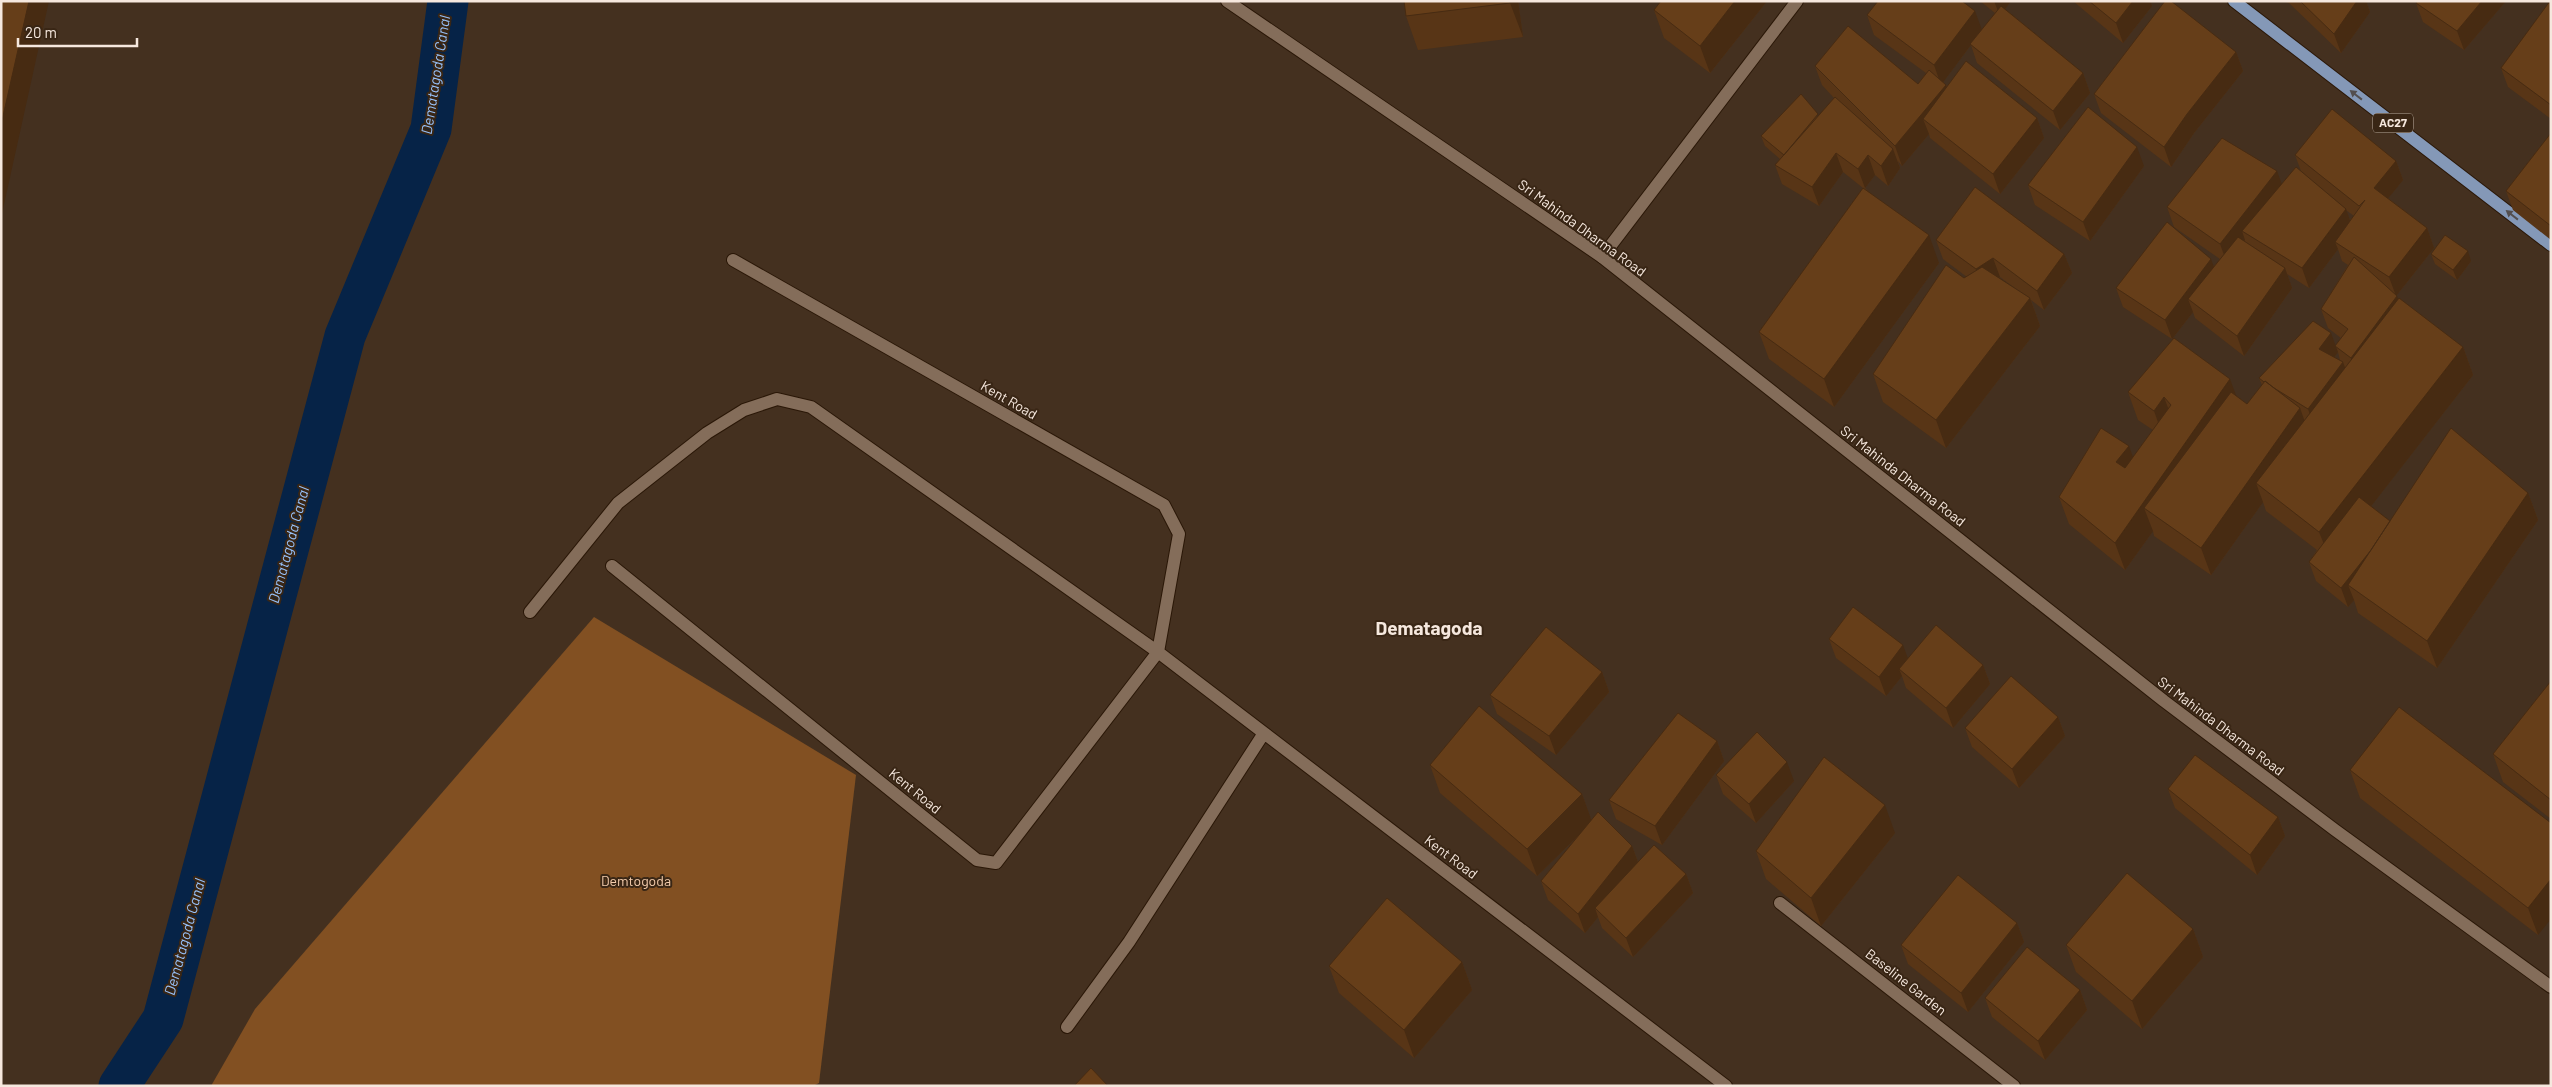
<svg xmlns="http://www.w3.org/2000/svg" width="2552" height="1087" font-family="Barlow,sans-serif">
  <style>
    .green { fill: #825022 }
    .lines { fill: none; stroke-linecap: round; stroke-linejoin: round }
    .canal { stroke: #062347; stroke-width: 41 }
    .minor-casing { stroke: #2a1707; stroke-width: 14 }
    .tertiary-casing { stroke: #2a1707; stroke-width: 14 }
    .primary-casing { stroke: #2a1707; stroke-width: 14 }
    .minor { stroke: #846d5a; stroke-width: 12 }
    .tertiary { stroke: #846d5a; stroke-width: 12 }
    .primary { stroke: #8498b7; stroke-width: 12 }
    .wall { fill: #583516; fill-rule: evenodd }
    .shaded-wall { fill: #472b12 }
    .building { fill: #663e19; stroke: #472b12 }
    .oneway { fill: #534e4e }
    .labels { text-anchor: middle; stroke-width: 4; stroke-linejoin: round; paint-order: stroke }
    .shield { fill: #392615; stroke: #bdaea2; stroke-width: 1 }
    .shield-label { font-size: 12px; font-weight: bold; fill: #f6e8de }
    .street-label { font-size: 14px; fill: #f6e8de; stroke: #392615 }
    .park-label { font-size: 14px; fill: #f5cdad; stroke: #392615 }
    .water-label { font-size: 15px; font-style: italic; fill: #97c2fb; stroke: #392615 }
    .district-label { font-size: 19px; font-weight: bold; fill: #f6e8de; stroke: #392615 }
  </style>
  <rect width="100%" height="100%" fill="#44301f"/>
  <path class="green" d="M594,617L856,775L819,1083L813,1086H211L255,1009Z"/>
  <g class="lines">
    <path class="canal" d="M119,1086L163,1019L345,336L431,129L448,1"/>
    <defs>
      <path id="minor" d="M1602,257L1797,1
        M612,566L977,860L996,863L1158,652L1179,534L1164,505L733,260
        M530,612L618,503L707,433L744,410L777,399L811,407L1158,652L1726,1086
        M1780,903L2014,1086
        M1067,1027L1129,942L1264,733"/>
      <path id="tertiary" d="M1227,1L1602,257L2164,701L2335,830L2551,987"/>
      <path id="primary" d="M2234,1L2551,245"/>
    </defs>
    <use href="#minor" class="minor-casing"/>
    <use href="#tertiary" class="tertiary-casing"/>
    <use href="#primary" class="primary-casing"/>
    <use href="#minor" class="minor"/>
    <use href="#tertiary" class="tertiary"/>
    <use href="#primary" class="primary"/>
  </g>
  <path class="wall" d="M1404,1H1518L1523,37L1418,50L1406,16Z
    M1661,1H1767L1710,73L1664,38L1654,10Z
    M1980,1H2011L2005,9L2083,73L2090,93L2060,130L1977,63L1971,45L1943,82L1947,86L2037,118L2044,138L2000,194L1930,138L1929,134L1902,166L1898,161L1900,168L1888,186L1875,175L1865,188L1939,263L1834,407L1769,359L1759,332L1863,188L1843,172L1819,206L1782,184L1775,165L1780,159L1765,146L1761,136L1818,116L1834,98L1822,85L1815,66L1918,84L1926,73L1874,35L1867,15L1982,30L1995,13Z
    M2073,1H2150L2152,6L2123,43Z
    M2283,1H2366L2370,12L2341,53L2289,3Z
    M2506,1L2464,50L2423,22L2416,3Z
    M2551,1V119L2508,87L2501,68Z
    M2236,52L2243,71L2194,133L2171,167L2101,113L2094,94Z
    M2551,133V240L2513,210L2506,191Z
    M2295,155L2396,161L2403,180L2388,198L2427,228L2434,248L2396,296L2398,300L2463,347L2473,375L2371,506L2390,521L2528,493L2538,520L2437,668L2358,613L2354,600L2348,607L2316,581L2309,562L2317,550L2266,511L2263,502L2211,575L2154,536L2153,531L2125,570L2069,524L2059,497L2133,457L2153,430L2138,420L2128,392L2236,396L2247,404L2262,385L2259,378L2336,346L2341,338L2328,328L2321,309L2348,265L2342,261L2338,249L2309,288L2287,274L2292,288L2244,356L2195,318L2193,312L2172,339L2123,307L2116,288L2214,266L2220,259L2174,227L2167,207L2282,184L2301,171ZM2346,210L2354,216L2350,220ZM2338,352L2340,360L2334,357Z
    M2144,166L2090,241L2035,205L2028,185Z
    M1936,240L2064,254L2072,273L2044,310L2031,300L2040,326L1946,448L1883,402L1873,374L1964,278L1967,277L1943,259ZM2000,277L2016,289L1999,278Z
    M2431,254L2471,261L2457,280L2435,264Z
    M1829,639L1908,658L1983,665L1990,684L1953,728L1906,688L1902,676L1886,696L1836,658Z
    M1602,672L1609,692L1556,755L1497,714L1490,695Z
    M2551,681V819L2503,782L2493,754Z
    M2058,717L2065,736L2019,788L1972,747L1965,728Z
    M1717,741L1724,761L1662,845L1616,819L1609,800Z
    M1430,765L1582,794L1591,820L1632,846L1638,862L1686,874L1693,893L1633,957L1602,928L1598,917L1585,933L1548,900L1541,881L1578,836L1537,876L1440,793Z
    M2350,770L2551,823L2538,935L2360,798Z
    M1716,775L1794,781L1756,823L1723,794Z
    M2168,789L2278,817L2285,836L2257,875L2175,808Z
    M1895,833L1821,926L1766,879L1756,851Z
    M2017,923L2024,942L1968,1012L1908,964L1901,945Z
    M2193,929L2203,957L2142,1029L2076,972L2066,945Z
    M1462,962L1472,990L1414,1058L1339,993L1329,966Z
    M2080,990L2087,1010L2045,1060L1992,1017L1985,998Z"/>
  <path class="shaded-wall" d="M29,1H49L1,218V125Z
    M1510,1H1518L1523,37L1510,3Z
    M1735,1H1767L1710,73L1700,46Z
    M1994,1H2011L2000,16Z
    M2133,1H2150L2152,6L2123,43L2116,23Z
    M2357,1H2366L2370,12L2341,53L2334,34Z
    M2482,1H2506L2464,50L2457,31Z
    M1975,11L1982,30L1941,85L1934,65Z
    M2236,52L2243,71L2194,133L2171,167L2164,147L2187,114Z
    M2083,73L2090,93L2060,130L2053,111Z
    M1946,85L1953,104L1923,119L1929,134L1902,166L1895,146Z
    M2037,118L2044,138L2000,194L1993,174Z
    M2137,147L2144,166L2090,241L2083,222Z
    M1893,149L1900,168L1888,186L1881,166Z
    M1836,153L1843,172L1819,206L1812,187Z
    M1868,155L1875,175L1865,188L1858,169Z
    M2396,161L2403,180L2381,207L2374,188Z
    M2277,171L2284,190L2242,231L2245,240L2227,263L2220,244Z
    M2346,209L2353,229L2335,242L2338,249L2309,288L2302,268Z
    M2427,228L2434,248L2396,296L2389,277Z
    M1929,235L1939,263L1834,407L1824,379Z
    M2468,251L2471,261L2457,280L2453,270Z
    M2064,254L2072,273L2044,310L2037,291Z
    M1993,258L2000,277L1983,288L1976,269Z
    M2211,259L2218,278L2188,299L2193,312L2172,339L2165,320Z
    M2285,268L2292,288L2244,356L2237,336Z
    M2397,296L2404,316L2358,377L2351,358Z
    M2030,298L2040,326L1946,448L1936,420Z
    M2331,333L2338,352L2326,368L2319,349Z
    M2463,347L2473,375L2330,559L2319,532Z
    M2343,362L2350,381L2315,429L2308,409Z
    M2230,379L2240,406L2144,508L2153,531L2125,570L2115,543Z
    M2164,397L2174,424L2164,439L2154,411Z
    M2300,408L2310,436L2256,483L2263,502L2211,575L2201,548Z
    M2129,446L2139,474L2126,490L2116,462Z
    M2528,493L2538,520L2437,668L2427,641Z
    M2392,523L2348,585L2354,600L2348,607L2341,588Z
    M1903,645L1910,664L1899,669L1902,676L1886,696L1879,677Z
    M1983,665L1990,684L1953,728L1946,708Z
    M1602,672L1609,692L1556,755L1549,736Z
    M2058,717L2065,736L2019,788L2012,769Z
    M1717,741L1724,761L1662,845L1655,826Z
    M1787,762L1794,781L1756,823L1749,804Z
    M1582,794L1592,822L1537,876L1527,849Z
    M1885,805L1895,833L1821,926L1811,898Z
    M2278,817L2285,836L2257,875L2250,855Z
    M1632,846L1639,865L1595,908L1598,917L1585,933L1578,914Z
    M1686,874L1693,893L1633,957L1626,938Z
    M2551,879V919L2538,935L2528,908Z
    M2017,923L2024,942L1968,1012L1961,993Z
    M2193,929L2203,957L2142,1029L2132,1001Z
    M1462,962L1472,990L1414,1058L1404,1030Z
    M2080,990L2087,1010L2045,1060L2038,1041Z"/>
  <path class="building" d="M1,1H29L1,125Z
    M1404,1H1510V3L1406,16Z
    M1661,1H1735L1700,46L1654,10Z
    M1878,1H1962L1975,11L1934,65L1867,15Z
    M2089,1H2133L2116,23Z
    M2165,1H2171L2236,52L2187,114L2164,147L2094,94Z
    M2300,1H2357L2334,34Z
    M2417,1H2482L2457,31L2416,3Z
    M2550,1H2551V105L2501,68Z
    M2001,6L2083,73L2053,111L1970,44Z
    M1848,26L1918,84L1929,70L1946,85L1895,146L1815,66Z
    M1966,61L2037,118L1993,174L1923,119Z
    M1801,94L1818,114L1784,155L1761,136Z
    M1835,97L1893,149L1881,166L1868,155L1858,169L1836,153L1812,187L1775,165Z
    M2088,107L2137,147L2083,222L2028,185Z
    M2332,109L2396,161L2374,188L2427,228L2389,277L2335,242L2365,200L2359,206L2295,155Z
    M2551,133V226L2506,191Z
    M2222,138L2277,171L2220,244L2167,207Z
    M2296,167L2346,209L2302,268L2242,231Z
    M1975,187L2064,254L2037,291L1993,258L1976,269L1936,240Z
    M1863,188L1929,235L1824,379L1759,332Z
    M2167,222L2211,259L2165,320L2116,288Z
    M2445,235L2468,251L2453,270L2431,254Z
    M2238,237L2285,268L2237,336L2188,299Z
    M2354,257L2397,296L2351,358L2335,346L2348,329L2321,309Z
    M1946,265L1964,278L1982,267L2030,298L1936,420L1873,374Z
    M2399,298L2463,347L2319,532L2256,483Z
    M2313,321L2331,333L2319,349L2343,362L2308,409L2274,388L2265,381L2264,382L2259,378Z
    M2174,338L2230,379L2115,543L2059,497L2101,428L2129,446L2116,462L2125,468L2171,405L2164,397L2154,411L2128,392Z
    M2265,381L2300,408L2201,548L2144,508L2231,392L2247,404Z
    M2451,428L2528,493L2427,641L2348,585Z
    M2359,497L2390,521L2371,550L2341,588L2309,562Z
    M1853,607L1903,645L1879,677L1829,639Z
    M1936,625L1983,665L1946,708L1899,669Z
    M1546,627L1602,672L1549,736L1490,695Z
    M2011,676L2058,717L2012,769L1965,728Z
    M2551,681V800L2493,754Z
    M1479,706L1582,794L1527,849L1430,765Z
    M2399,707L2551,823V879L2528,908L2350,770Z
    M1678,713L1717,741L1655,826L1609,800Z
    M1757,732L1787,762L1749,804L1716,775Z
    M2195,755L2278,817L2250,855L2168,789Z
    M1824,757L1885,805L1811,898L1756,851Z
    M1598,812L1632,846L1578,914L1541,881Z
    M1654,845L1686,874L1626,938L1595,908Z
    M2127,873L2193,929L2132,1001L2066,945Z
    M1958,875L2017,923L1961,993L1901,945Z
    M1387,898L1462,962L1404,1030L1329,966Z
    M2027,947L2080,990L2038,1041L1985,998Z
    M1091,1068L1108,1086H1074Z"/>
  <defs><path id="oneway-solid" d="M-6-.8H1V-3.2L6.5 0L1 3.2V.8H-6Z" transform="scale(1.25)"/></defs>
  <g class="oneway">
    <use href="#oneway-solid" transform="translate(2356 95) rotate(-142)"/>
    <use href="#oneway-solid" transform="translate(2512 215) rotate(-142)"/>
  </g>
  <g class="labels">
    <rect class="shield" x="2373" y="113.5" width="40" height="19" rx="4"/>
    <g class="shield-label">
      <text x="2393" y="127">AC27</text>
    </g>
    <g class="street-label">
      <text transform="translate(1582 228) rotate(36)" y="5">Sri Mahinda Dharma Road</text>
      <text transform="translate(1009 400) rotate(30)" y="5">Kent Road</text>
      <text transform="translate(1903 476) rotate(38)" y="5">Sri Mahinda Dharma Road</text>
      <text transform="translate(2221 726) rotate(37)" y="5">Sri Mahinda Dharma Road</text>
      <text transform="translate(915 791) rotate(39)" y="5">Kent Road</text>
      <text transform="translate(1451 857) rotate(37)" y="5">Kent Road</text>
      <text transform="translate(1906 982) rotate(38)" y="5">Baseline Garden</text>
    </g>
    <g class="park-label">
      <text x="636" y="886">Demtogoda</text>
    </g>
    <g class="water-label">
      <text transform="translate(436 75) rotate(-81)" y="5">Dematagoda Canal</text>
      <text transform="translate(289 545) rotate(-75)" y="5">Dematagoda Canal</text>
      <text transform="translate(185 937) rotate(-75)" y="5">Dematagoda Canal</text>
    </g>
    <g class="district-label">
      <text x="1429" y="635">Dematagoda</text>
    </g>
  </g>
  <rect width="2552" height="1087" fill="none" stroke="#f6e8de" stroke-width="5"/>
  <path d="M18 38v8h119v-8" fill="none" stroke="#f6e8de" stroke-width="2.5"/>
  <text x="25" y="38" font-size="15" fill="#f6e8de" stroke="#392615" stroke-width="4" paint-order="stroke">20 m</text>
</svg>
